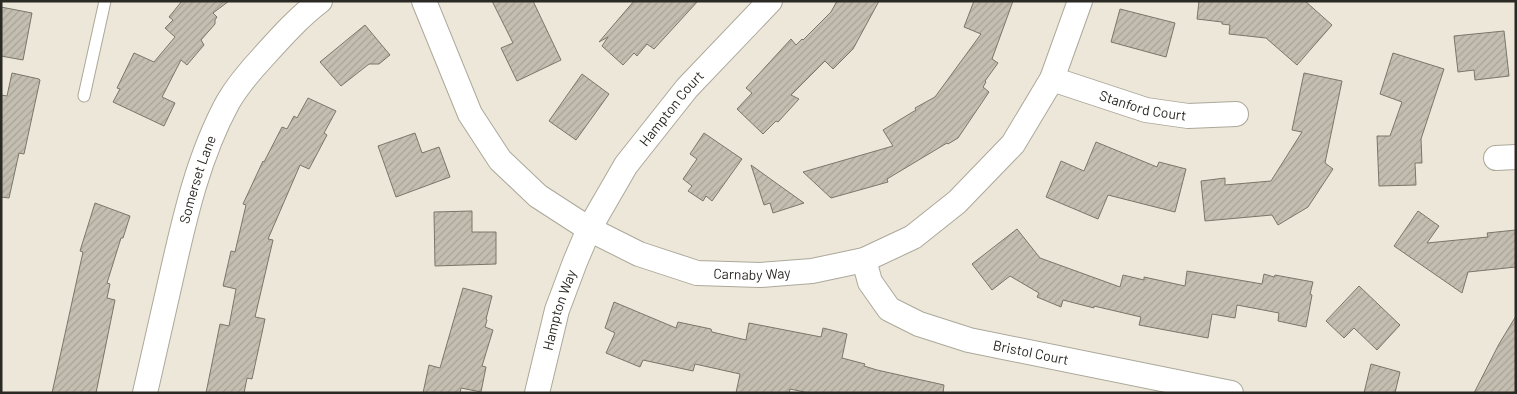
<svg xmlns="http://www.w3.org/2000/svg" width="1517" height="394" font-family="Barlow,sans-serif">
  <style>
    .building { fill: url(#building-hatch); stroke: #7a7669 }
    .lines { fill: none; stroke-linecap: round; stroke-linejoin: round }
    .service-casing { stroke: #aca89a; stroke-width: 13 }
    .minor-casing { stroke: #aca89a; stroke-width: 26 }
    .service { stroke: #fff; stroke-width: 11 }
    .minor { stroke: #fff; stroke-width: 24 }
    .labels { text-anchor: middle; stroke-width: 4; stroke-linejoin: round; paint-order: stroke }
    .street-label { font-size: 14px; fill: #2b2924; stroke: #faf5e6 }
  </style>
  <defs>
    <pattern id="building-hatch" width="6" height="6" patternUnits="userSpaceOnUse" patternTransform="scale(1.25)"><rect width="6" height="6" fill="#c3beb0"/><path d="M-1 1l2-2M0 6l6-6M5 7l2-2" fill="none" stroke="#a8a397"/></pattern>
  </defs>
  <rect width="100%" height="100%" fill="#ece7d9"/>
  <path class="building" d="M182,1H229L213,13L217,17L215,20V24L201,40L204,45L187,65L181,60L162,97L175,103L164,126L113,102L120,89L117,88L134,53L154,62L175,37L165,28L173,20L169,17Z
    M492,1H533L561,60L517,81L501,48L513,43Z
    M634,1H698L654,49L647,44L637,56L634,53L623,65L602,46L608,37L599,42Z
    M837,1H879L853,49L833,69L825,61L791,95L799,99L778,122L776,121L763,134L737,109L752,93L746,88L791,39L796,45L802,39L803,40L831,12Z
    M974,1H1013L992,59L998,63L985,81L986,82L983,87L989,92L958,138L948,144L947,143L887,179L888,182L831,198L803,172L893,146L883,130L916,110L915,108L935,97L981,34L964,27Z
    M1199,1H1305L1332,25L1297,65L1266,38L1229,34L1230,25L1222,24V22L1197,19Z
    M1,7L32,13L23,60L1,56Z
    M1120,9L1175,23L1166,57L1111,42Z
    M365,25L390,55L379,64H369L341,86L320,62Z
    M1504,31L1509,76L1475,80L1474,70L1458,72L1454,36Z
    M1393,53L1444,69L1421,139L1422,163H1415L1416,185L1379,186L1377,136H1390L1402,102L1380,94Z
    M12,73L39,79L40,80L24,154L19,153L9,198L1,197V95L7,96Z
    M1304,73L1342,81L1325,163L1333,169L1308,207L1278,225L1272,215L1205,221L1201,181L1225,178V185L1271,181L1302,132L1292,130Z
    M582,74L609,94L576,140L549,121Z
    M308,98L336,111L324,133L327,135L309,169L300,165L268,239L273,240L255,317L265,319L252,379L247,378L244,393H206L220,324L229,326L236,289L223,286L231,251L235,252L246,205L243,204L263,161L264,162L282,127L287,129L294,116L297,118Z
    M415,133L422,153L439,147L450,177L396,197L378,146Z
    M704,133L742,159L712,201L706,196L703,201L688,191L692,186L683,179L697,159L690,154Z
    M1096,142L1157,167L1159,162L1186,169L1175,212L1108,195L1098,219L1046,197L1061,161L1084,171Z
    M751,165L776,183L804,203L773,213L770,203L764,205Z
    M95,203L130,216L123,238H121L107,283L110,284L107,298L115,300L96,393H52L83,252L80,251Z
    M472,211V232H496V264L435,266L434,212Z
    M1418,211L1439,226L1427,243L1488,237L1487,233L1516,230V267L1468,272L1462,293L1394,246Z
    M1017,229L1040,258L1120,287L1123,275L1144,280V277L1185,286L1187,271L1262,284L1264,274L1274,277L1275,275L1313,282L1310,294L1312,295L1306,327L1278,321L1279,313L1237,305L1235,318L1212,314L1208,338L1139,325L1141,317L1094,306V308L1063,300L1061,307L1037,297L1039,293L1010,276L992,290L972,264Z
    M1359,286L1400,325L1377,350L1354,328L1344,338L1326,321Z
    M463,288L492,296L486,319L487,320L485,327L493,330L482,366L486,367L481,392L461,388L460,393H423L429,365L440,368Z
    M614,302L676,328L678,322L711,329L712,332L746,340L749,323L821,337L823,328L847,334L842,358L865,364L864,366L877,370L944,385L943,393H809L790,389L789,393H736L740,374L695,364L693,371L643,360L640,367L606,353L615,333L605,328Z
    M1516,316V393H1474L1499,344Z
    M1371,364L1400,372L1395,393H1364Z"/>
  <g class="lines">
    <defs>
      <path id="service" d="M84,96L105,1"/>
      <g id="minor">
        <path id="s1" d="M424,1L470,114L500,160L538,196L589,229L639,254L697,273L760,275L812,271L864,260L913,237L957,202L1013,144L1052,79L1080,1"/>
        <path id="s2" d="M1052,79L1146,110L1188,116L1236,114"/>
        <path d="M1496,158L1516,157"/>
        <path id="s3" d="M864,260L870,282L889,309L919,324L969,340L1231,393"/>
        <path id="s4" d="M145,393C154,353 163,314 172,274C185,216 199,155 228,102C238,85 250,71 263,57C281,37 299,17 320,1"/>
        <path id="s5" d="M537,393L557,310L575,262L589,229L626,165L687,88L770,1"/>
      </g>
    </defs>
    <use href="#service" class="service-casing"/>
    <use href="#minor" class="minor-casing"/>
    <use href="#service" class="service"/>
    <use href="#minor" class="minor"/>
  </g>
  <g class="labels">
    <g class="street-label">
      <text dy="5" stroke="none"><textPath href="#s2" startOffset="95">Stanford Court</textPath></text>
      <text dy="5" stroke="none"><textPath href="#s5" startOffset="319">Hampton Court</textPath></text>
      <text dy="5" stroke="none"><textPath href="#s4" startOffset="220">Somerset Lane</textPath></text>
      <text dy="5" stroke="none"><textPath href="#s1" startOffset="462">Carnaby Way</textPath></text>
      <text dy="5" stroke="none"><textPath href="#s5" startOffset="86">Hampton Way</textPath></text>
      <text dy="5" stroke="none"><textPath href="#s3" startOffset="205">Bristol Court</textPath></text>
    </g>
  </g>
  <rect width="1517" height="394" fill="none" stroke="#2b2924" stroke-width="5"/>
</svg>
